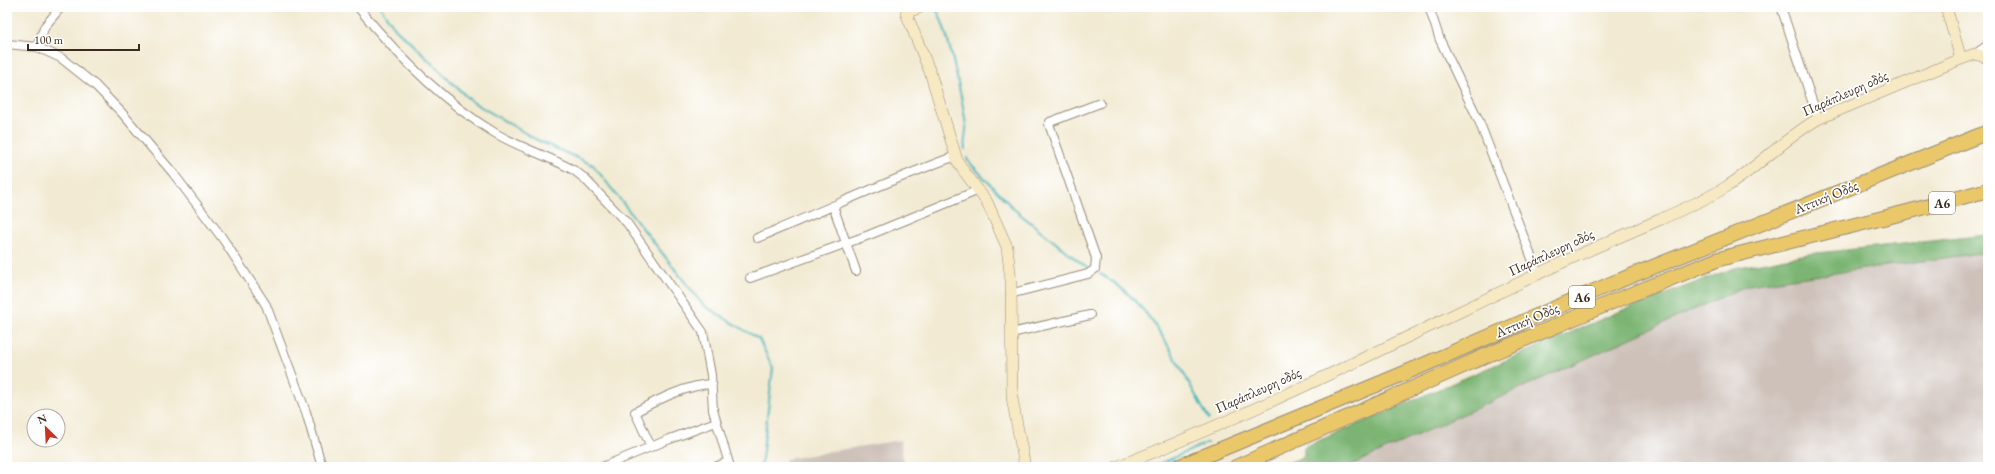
<svg xmlns="http://www.w3.org/2000/svg" width="1995" height="474" font-family="'EB Garamond',serif">
  <style>
    .industrial { fill: #cec1ba }
    .forest { fill: #7cb573; stroke: #5c7048 }
    .lines { fill: none; stroke-linecap: round; stroke-linejoin: round }
    .stream { stroke: #42b3ba; stroke-width: 2 }
    .street-casing { stroke: #968a78; stroke-width: 10 }
    .secondary-casing { stroke: #968a78; stroke-width: 12 }
    .highway-casing { stroke: #968a78; stroke-width: 16 }
    .street { stroke: #fff; stroke-width: 8 }
    .secondary { stroke: #f7e9c3; stroke-width: 11 }
    .highway { stroke: #eac769; stroke-width: 14 }
    .labels { text-anchor: middle; stroke-width: 3.5; stroke-linejoin: round; paint-order: stroke }
    .shield { fill: #fff; stroke: #766a62; stroke-width: 1 }
    .shield-label { font-size: 13px; font-weight: bold; fill: #3b2a1e }
    .street-label { font-size: 14px; fill: #3b2a1e; stroke: #fff }
  </style>
  <rect width="100%" height="100%" fill="#fff"/>
  <filter id="ink" filterUnits="userSpaceOnUse"><feTurbulence type="fractalNoise" baseFrequency=".025" numOctaves="2"/><feDisplacementMap in="SourceGraphic" scale="8" xChannelSelector="R" yChannelSelector="G"/><feConvolveMatrix kernelMatrix="1 2 1 2 8 2 1 2 1" color-interpolation-filters="sRGB"/></filter>
  <filter id="wash" filterUnits="userSpaceOnUse"><feTurbulence type="fractalNoise" baseFrequency=".012" numOctaves="4" result="noise"/><feDisplacementMap in="SourceGraphic" scale="16" xChannelSelector="R" yChannelSelector="G"/><feGaussianBlur stdDeviation="0.9" result="paint"/><feColorMatrix in="noise" values="0 0 0 0 0 0 0 0 0 0 0 0 0 0 0 0 0 1.4 0 .05"/><feComposite in="paint" operator="in"/></filter>
  <g filter="url(#wash)">
    <rect width="100%" height="100%" fill="#f2ead3"/>
    <path class="industrial" d="M1988,252V467H1347L1748,285Z
      M900,440L905,467H784L786,459Z"/>
    <path class="forest" d="M1988,235V252L1748,285L1347,467H1280L1304,456V447L1616,313L1734,268L1808,254Z"/>
    <g class="lines">
      <path class="stream" d="M380,7L395,28L471,101L535,139L593,165L703,305L759,339L773,368L761,467
        M935,8C947,22 963,104 966,125C967,133 963,141 965,149
        M967,158L968,161L1015,210L1082,264L1090,269
        M1100,274C1155,303 1179,369 1209,419
        M1153,467L1207,443"/>
    </g>
  </g>
  <g filter="url(#ink)">
    <g class="lines">
      <defs>
        <path id="street" d="M358,7C396,54 442,101 495,133C520,148 549,156 575,171L584,178L627,223L703,332L711,375L713,410L730,467
          M1429,7L1440,40L1479,121L1538,274
          M1781,7L1818,119
          M7,44L37,47L61,58L95,85L122,113L173,173L223,239L266,305L306,412L322,467
          M37,47L45,26L61,7
          M1975,54L1988,45
          M833,206L856,271
          M757,238C824,211 888,180 956,156
          M750,278L869,235L979,190
          M1010,294L1088,274L1095,269L1096,258L1049,124L1050,122L1100,103
          M1011,333L1090,315
          M651,447L635,412C658,400 686,385 712,384
          M602,467L670,439L716,422
          M715,467L728,462"/>
        <path id="secondary" d="M921,7L906,13L930,72L957,160L963,170L987,202L1007,247L1011,281L1012,398L1025,467
          M1946,7L1961,59
          M1116,467C1261,411 1400,340 1540,273C1579,254 1619,237 1659,220C1681,210 1705,200 1726,187C1758,167 1785,138 1818,119L1961,59L1975,54L1988,58"/>
        <path id="highway" d="M1178,467L1405,373L1606,286L1988,132
          M1236,467L1483,357L1612,302L1719,259L1907,212L1988,190"/>
      </defs>
      <use href="#street" class="street-casing"/>
      <use href="#secondary" class="secondary-casing"/>
      <use href="#highway" class="highway-casing"/>
      <use href="#street" class="street"/>
      <use href="#secondary" class="secondary"/>
      <use href="#highway" class="highway"/>
    </g>
  </g>
  <g class="labels">
    <g class="shield">
      <rect x="1929" y="192" width="26" height="22" rx="3"/>
      <rect x="1569" y="286" width="26" height="22" rx="3"/>
    </g>
    <g class="shield-label">
      <text x="1942" y="208">Α6</text>
      <text x="1582" y="302">Α6</text>
    </g>
    <g class="street-label">
      <text transform="translate(1845 93) rotate(-24)" y="5">Παράπλευρη οδός</text>
      <text transform="translate(1826 197) rotate(-22)" y="5">Αττική Οδός</text>
      <text transform="translate(1551 252) rotate(-25)" y="5">Παράπλευρη οδός</text>
      <text transform="translate(1527 320) rotate(-23)" y="5">Αττική Οδός</text>
      <text transform="translate(1258 390) rotate(-24)" y="5">Παράπλευρη οδός</text>
    </g>
  </g>
  <rect width="1995" height="474" fill="none" stroke="#fff" stroke-width="24"/>
  <g transform="translate(46 428) rotate(336)"><circle r="19" fill="#ffffff" stroke="#b1aaa5"/>
  <path d="M0-3L7 15L0 10L-7 15Z" fill="#c8321e"/>
  <text y="-6" font-size="11" font-weight="bold" text-anchor="middle" fill="#3b2a1e">N</text>
  </g>
  <path d="M28 44v6h111v-6" fill="none" stroke="#3b2a1e" stroke-width="2"/>
  <text x="34" y="44" font-size="12" fill="#3b2a1e" stroke="#ffffff" stroke-width="3" paint-order="stroke">100 m</text>
</svg>
